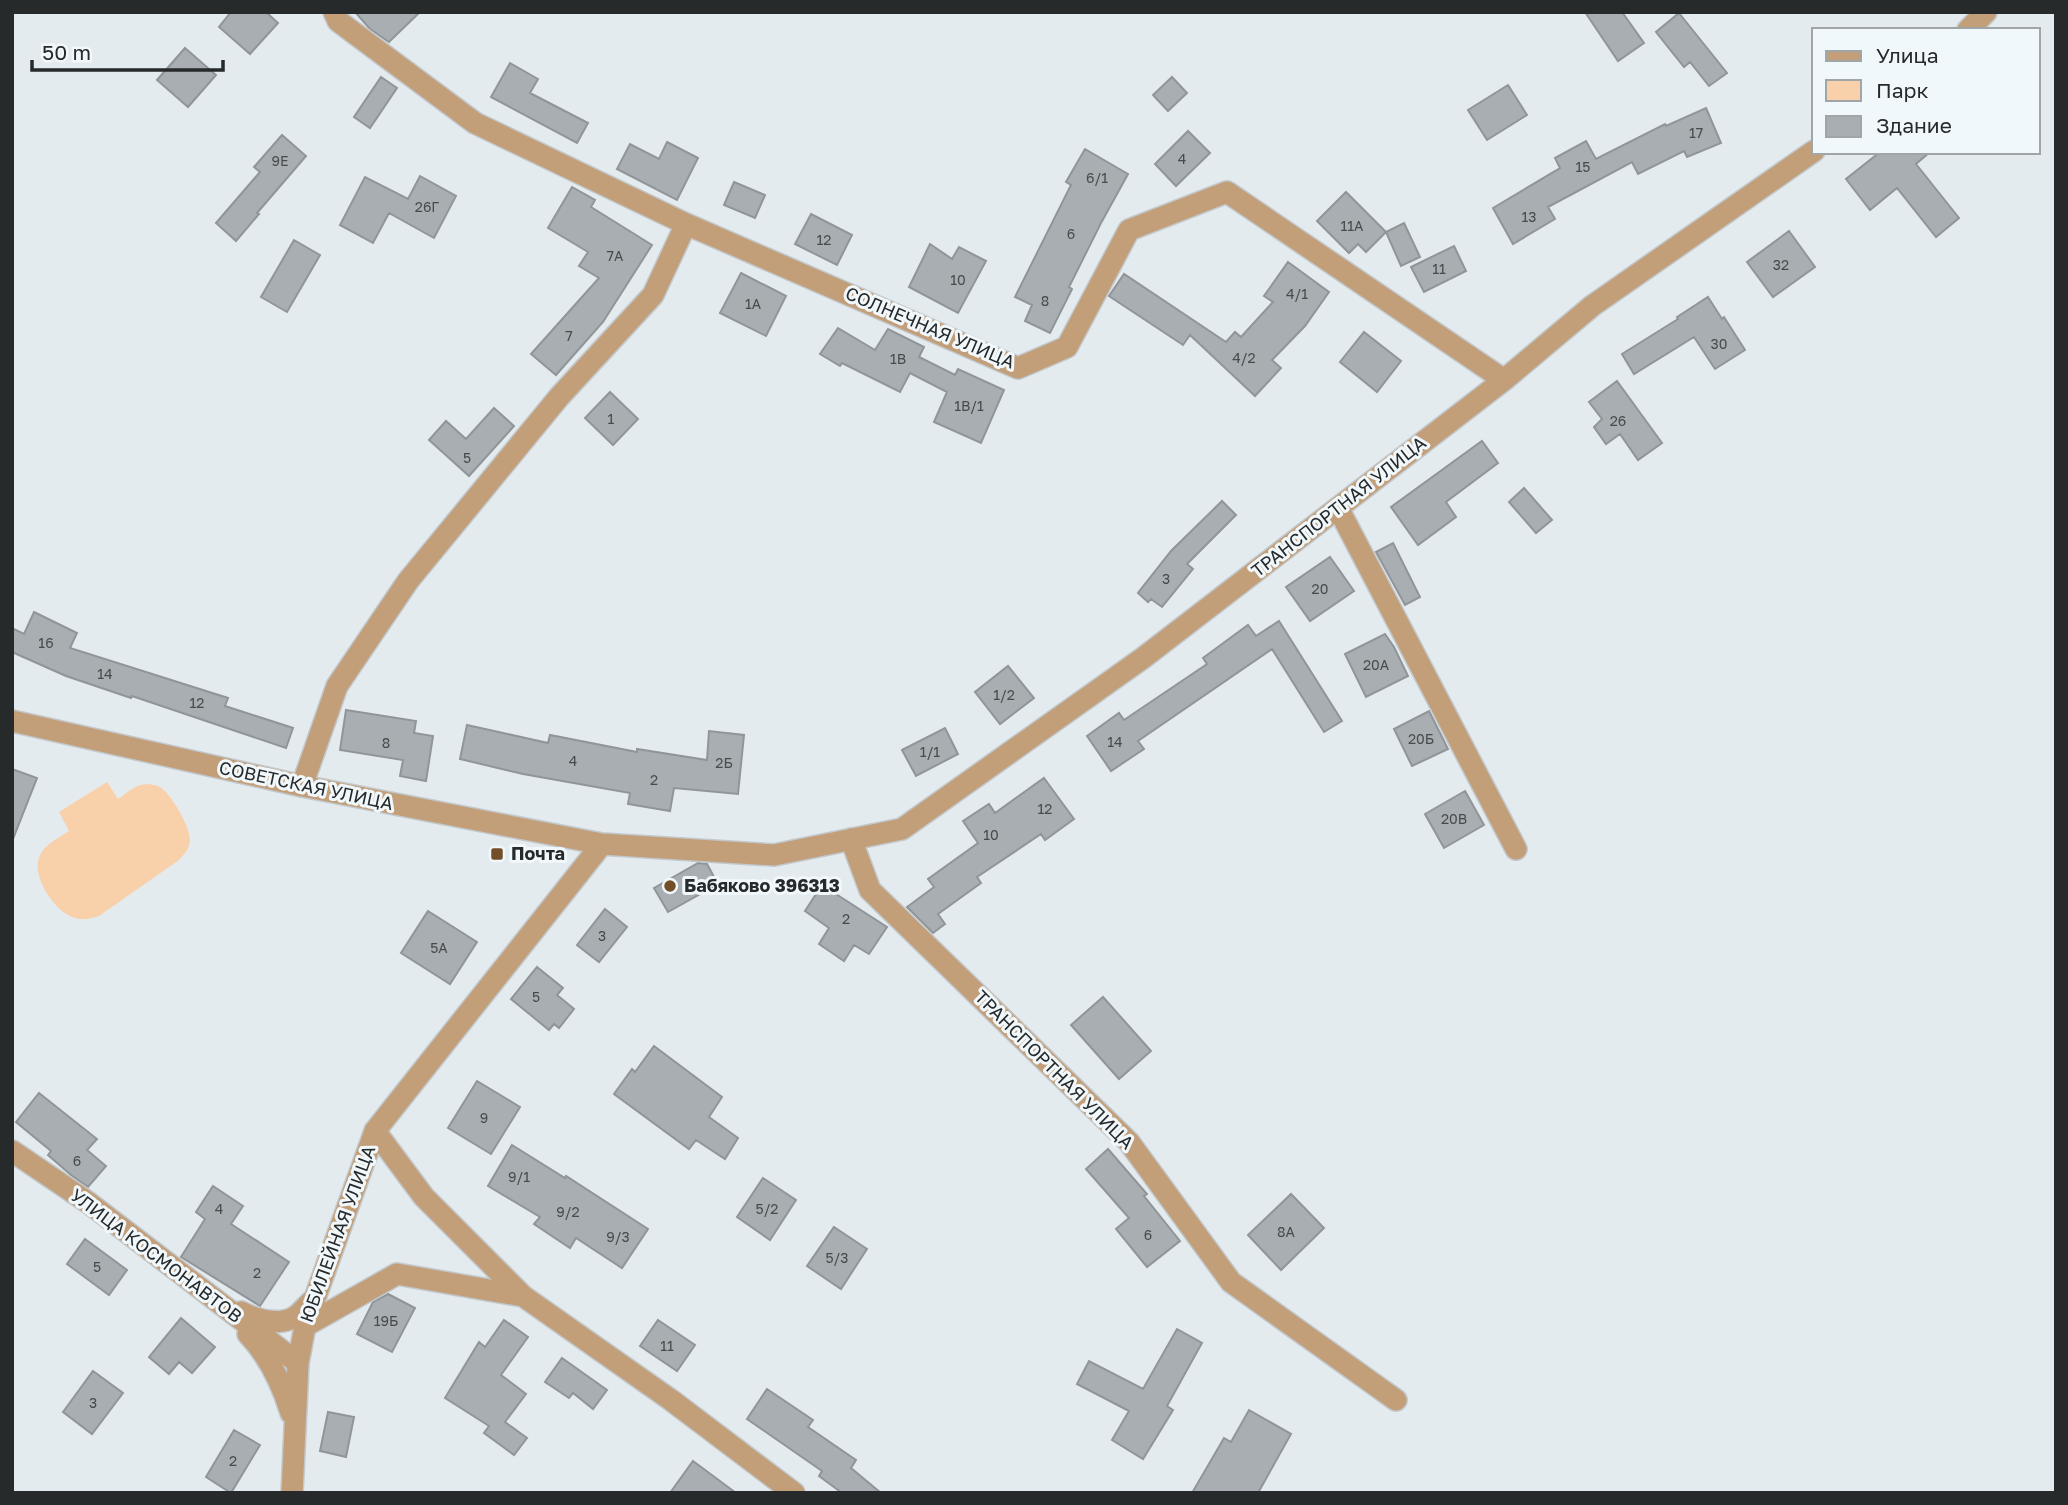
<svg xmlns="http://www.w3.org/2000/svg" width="2068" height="1505" font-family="'Golos Text',sans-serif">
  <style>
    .green { fill: #f8d1ab }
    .building { fill: #a8aeb1; stroke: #8f9598; stroke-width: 2 }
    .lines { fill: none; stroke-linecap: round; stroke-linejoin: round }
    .minor-casing { stroke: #c2c8cb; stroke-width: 24 }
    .minor { stroke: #c29e79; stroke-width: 21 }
    .poi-dot { fill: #734f29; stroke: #f1f8fb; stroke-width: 2.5 }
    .labels { text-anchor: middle; stroke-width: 6; stroke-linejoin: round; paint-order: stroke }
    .number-label { font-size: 14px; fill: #474b4c }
    .street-label { font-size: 18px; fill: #272a2b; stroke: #f1f8fb }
    .poi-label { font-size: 18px; font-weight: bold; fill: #272a2b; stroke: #f1f8fb; text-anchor: start }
  </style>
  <rect width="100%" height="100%" fill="#e4ebee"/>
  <path class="green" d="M107,782L118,799C127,793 136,784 147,784C147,784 157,785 158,786C170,791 191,828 190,841C189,850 184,854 179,860L99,916C90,919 81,921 72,917C54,910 30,875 40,855C45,844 60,837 69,831L59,812Z"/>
  <path class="building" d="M231,12H266L278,23L250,54L219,27Z
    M355,12H420L389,42L370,29Z
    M1585,12H1622L1644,43L1618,61Z
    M1679,13L1727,73L1709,86L1690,62L1684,67L1656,32Z
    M185,48L216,75L188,107L157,80Z
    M510,63L538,79L530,93L588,123L577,143L491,97Z
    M381,77L397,88L370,128L354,117Z
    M1172,77L1187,93L1168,111L1153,95Z
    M1508,85L1527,115L1487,140L1468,110Z
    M1706,108L1721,143L1687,157L1684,151L1638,174L1632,162L1548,207L1555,219L1513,244L1493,208L1560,168L1555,158L1586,141L1596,159L1665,124L1666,126Z
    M1188,131L1210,153L1176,186L1155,164Z
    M282,135L306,156L257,213L259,214L236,241L216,223L260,172L254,167Z
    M667,142L698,158L677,200L617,169L630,144L659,159Z
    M1085,149L1128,174L1101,223L1069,287L1072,289L1050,333L1025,321L1032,305L1015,297L1071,185L1066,182Z
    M1880,152H1930L1916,164L1959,218L1936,237L1897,188L1870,210L1846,179Z
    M420,176L456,196L434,238L389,213L373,243L340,225L365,177L408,199Z
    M734,182L765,195L755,218L724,205Z
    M572,187L595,200L591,207L652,245L603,322L556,375L531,354L599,278L579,266L588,252L548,228Z
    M1346,192L1386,232L1366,252L1358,244L1349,253L1317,221Z
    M811,214L852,235L837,265L795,244Z
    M1404,223L1420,257L1401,266L1386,232Z
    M1789,231L1815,267L1773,297L1747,262Z
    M294,240L320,255L287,312L261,297Z
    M930,244L952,259L959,247L986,261L958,313L909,287Z
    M1454,246L1466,271L1424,292L1411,267Z
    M1288,262L1329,292L1305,326L1272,360L1281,368L1255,396L1190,335L1183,345L1109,296L1124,274L1226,342L1235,332L1241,337L1273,302L1264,296Z
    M741,273L786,296L766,336L720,313Z
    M1708,297L1722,319L1724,317L1745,350L1715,369L1694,337L1634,374L1622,354L1678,319L1677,317Z
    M838,328L875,350L888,329L924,347L919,357L955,375L958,369L1004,390L981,443L934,422L947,392L910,373L900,392L842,363L840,366L820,354Z
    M1364,332L1401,361L1377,392L1340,362Z
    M1617,381L1662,443L1638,460L1620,434L1606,444L1594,427L1602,419L1589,402Z
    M610,392L638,419L613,445L585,418Z
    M494,408L514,426L469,476L429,440L446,421L466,439Z
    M1482,441L1498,463L1446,502L1456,517L1418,545L1391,507Z
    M1524,488L1552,520L1536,533L1509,502Z
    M1222,501L1236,515L1187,564L1193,569L1162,607L1151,599L1148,602L1138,593L1171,551Z
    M1393,543L1420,597L1405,605L1376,552Z
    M1330,557L1354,591L1310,621L1286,587Z
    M34,612L77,633L70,648L228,698L225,706L293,728L286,748L132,696L131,698L66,676L12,652V628L24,634Z
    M1279,621L1342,721L1324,732L1272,649L1138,741L1144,749L1111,771L1087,736L1119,713L1124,720L1207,664L1203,658L1248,625L1256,636Z
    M1385,634L1394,647L1408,676L1366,697L1345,654Z
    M1008,666L1034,698L1000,724L975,692Z
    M346,710L416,721L414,733L433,736L426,781L400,776L403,760L340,750Z
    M1429,711L1448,749L1412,766L1394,729Z
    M467,725L548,743L550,735L637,752V749L707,760L709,731L744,735L738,794L674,788L670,811L628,804L630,793L523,774L460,759Z
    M945,728L958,754L916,776L902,750Z
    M12,769L37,778L13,839L12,838Z
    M1044,778L1074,819L1045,840L1041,834L977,877L981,883L938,914L945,924L933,933L907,907L934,887L928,879L978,843L963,821L989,804L995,813Z
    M1465,791L1484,825L1444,848L1425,814Z
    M698,863L707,864L718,884L668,912L654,888Z
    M822,885L887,927L869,954L854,945L844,961L819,944L829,928L805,911Z
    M605,909L627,927L599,962L577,945Z
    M428,911L477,942L450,984L401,953Z
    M537,967L563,988L557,995L574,1009L559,1028L554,1024L549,1030L511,999Z
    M1103,997L1151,1051L1119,1079L1071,1025Z
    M654,1046L722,1097L709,1117L738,1138L725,1159L696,1140L689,1149L614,1094L632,1069L635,1072Z
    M477,1081L520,1107L491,1154L448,1128Z
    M39,1093L97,1139L87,1150L106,1166L88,1187L71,1175L48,1155L51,1151L16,1122Z
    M512,1145L565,1178L566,1176L648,1229L622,1268L576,1238L570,1248L534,1224L540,1217L488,1186Z
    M1108,1149L1147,1194L1144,1196L1180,1241L1147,1267L1116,1229L1129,1218L1086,1169Z
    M763,1178L796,1200L770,1240L737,1217Z
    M213,1186L243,1206L231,1224L289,1262L260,1306L181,1257L205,1219L196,1212Z
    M1291,1194L1324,1228L1281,1270L1248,1235Z
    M834,1227L867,1249L841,1289L807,1266Z
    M85,1239L127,1270L109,1295L67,1264Z
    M388,1294L415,1308L392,1352L357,1334L373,1302Z
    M181,1318L215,1347L192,1373L179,1362L169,1374L149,1357Z
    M504,1320L528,1337L501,1375L526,1394L505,1422L527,1438L514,1455L484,1433L489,1426L445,1398L479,1342L485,1347Z
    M658,1320L695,1345L677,1371L640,1346Z
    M1177,1329L1202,1343L1167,1406L1173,1410L1143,1459L1112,1440L1129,1411L1077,1384L1089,1361L1143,1389Z
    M562,1358L607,1390L593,1409L573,1393L569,1398L545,1382Z
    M93,1371L123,1393L92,1434L63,1412Z
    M767,1389L813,1420L808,1427L856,1460L851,1468L881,1493H842L819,1476L822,1471L747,1419Z
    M1249,1410L1291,1434L1258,1493H1192L1224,1438L1231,1442Z
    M328,1412L354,1417L346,1457L320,1451Z
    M234,1430L260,1445L231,1493L206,1477Z
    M693,1461L736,1493H670Z"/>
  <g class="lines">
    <defs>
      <path id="minor" d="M334,12L338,21L475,123L686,224L1018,368L1067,347L1129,230L1227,192L1504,380
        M1968,30L1986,12
        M1338,508L1516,849
        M12,721L302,786L602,844L774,855L902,829L1143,658L1504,380L1592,306L1814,151
        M302,786L337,686L408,581L559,397L653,295L686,224
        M851,839L870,890L1129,1142L1231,1282L1396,1400
        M375,1131L424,1197L523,1296L671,1400L794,1493
        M12,1151L89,1203L298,1363
        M241,1312C257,1320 278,1326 295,1317C301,1313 307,1305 312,1301
        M305,1326L397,1274L523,1296
        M248,1334C269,1356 282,1384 291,1413
        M292,1493L298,1363L305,1326L375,1131L602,844"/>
    </defs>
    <use href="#minor" class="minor-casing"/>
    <use href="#minor" class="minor"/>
  </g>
  <g class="poi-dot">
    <rect x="490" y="847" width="14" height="14" rx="3.5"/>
    <circle cx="670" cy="886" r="7"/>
  </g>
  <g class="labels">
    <g class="number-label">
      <text x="1696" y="138">17</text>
      <text x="1182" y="164">4</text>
      <text x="280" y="166">9Е</text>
      <text x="1583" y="172">15</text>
      <text x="1097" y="183">6/1</text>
      <text x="427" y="212">26Г</text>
      <text x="1529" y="222">13</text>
      <text x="1352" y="231">11А</text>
      <text x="1071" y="239">6</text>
      <text x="824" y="245">12</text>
      <text x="615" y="261">7А</text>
      <text x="1781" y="270">32</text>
      <text x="1439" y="274">11</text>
      <text x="958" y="285">10</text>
      <text x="1297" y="299">4/1</text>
      <text x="1045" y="306">8</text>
      <text x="753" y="309">1А</text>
      <text x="569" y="341">7</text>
      <text x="1719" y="349">30</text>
      <text x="1244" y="363">4/2</text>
      <text x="898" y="364">1В</text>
      <text x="969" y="411">1В/1</text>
      <text x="611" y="424">1</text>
      <text x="1618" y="426">26</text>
      <text x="467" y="463">5</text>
      <text x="1166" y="584">3</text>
      <text x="1320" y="594">20</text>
      <text x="46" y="648">16</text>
      <text x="1376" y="670">20А</text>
      <text x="105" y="679">14</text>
      <text x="1004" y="700">1/2</text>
      <text x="197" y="708">12</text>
      <text x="1421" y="744">20Б</text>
      <text x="1115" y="747">14</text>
      <text x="386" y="748">8</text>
      <text x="930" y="757">1/1</text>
      <text x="573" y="766">4</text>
      <text x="724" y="768">2Б</text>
      <text x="654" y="785">2</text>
      <text x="1045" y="814">12</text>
      <text x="1454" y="824">20В</text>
      <text x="991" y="840">10</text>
      <text x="846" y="924">2</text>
      <text x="602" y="941">3</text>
      <text x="439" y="953">5А</text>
      <text x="536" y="1002">5</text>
      <text x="484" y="1123">9</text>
      <text x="77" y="1166">6</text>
      <text x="519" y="1182">9/1</text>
      <text x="219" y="1214">4</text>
      <text x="767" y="1214">5/2</text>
      <text x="568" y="1217">9/2</text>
      <text x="1286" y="1237">8А</text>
      <text x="1148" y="1240">6</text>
      <text x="618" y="1242">9/3</text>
      <text x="837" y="1263">5/3</text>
      <text x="97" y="1272">5</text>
      <text x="257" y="1278">2</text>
      <text x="386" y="1326">19Б</text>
      <text x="667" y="1351">11</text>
      <text x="93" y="1408">3</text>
      <text x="233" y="1466">2</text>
    </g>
    <g class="street-label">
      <text transform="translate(930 328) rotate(23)" y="6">СОЛНЕЧНАЯ УЛИЦА</text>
      <text transform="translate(1339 507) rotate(-38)" y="6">ТРАНСПОРТНАЯ УЛИЦА</text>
      <text transform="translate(306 786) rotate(12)" y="6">СОВЕТСКАЯ УЛИЦА</text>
      <text transform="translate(1054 1070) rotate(45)" y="6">ТРАНСПОРТНАЯ УЛИЦА</text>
      <text transform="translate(338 1234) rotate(-70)" y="6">ЮБИЛЕЙНАЯ УЛИЦА</text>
      <text transform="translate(156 1256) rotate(37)" y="6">УЛИЦА КОСМОНАВТОВ</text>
    </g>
    <g class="poi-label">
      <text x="511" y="860">Почта</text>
      <text x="684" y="892">Бабяково 396313</text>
    </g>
  </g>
  <rect width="2068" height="1505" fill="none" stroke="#272a2b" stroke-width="28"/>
  <rect x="1812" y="28" width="228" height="126" fill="#f1f8fb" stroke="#a0a6a8" stroke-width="2"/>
  <rect x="1826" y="51" width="35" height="10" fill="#c29e79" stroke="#a0a6a8" stroke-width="2"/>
  <text x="1876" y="63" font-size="21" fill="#272a2b">Улица</text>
  <rect x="1826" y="80" width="35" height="21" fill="#f8d1ab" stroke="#a0a6a8" stroke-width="2"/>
  <text x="1876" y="98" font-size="21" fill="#272a2b">Парк</text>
  <rect x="1826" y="116" width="35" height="21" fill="#a8aeb1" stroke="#a0a6a8" stroke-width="2"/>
  <text x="1876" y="133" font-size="21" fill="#272a2b">Здание</text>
  <path d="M32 60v10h191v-10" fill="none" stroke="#272a2b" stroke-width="3.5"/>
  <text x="42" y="60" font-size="21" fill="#272a2b" stroke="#f1f8fb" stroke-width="5" paint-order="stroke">50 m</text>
</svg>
